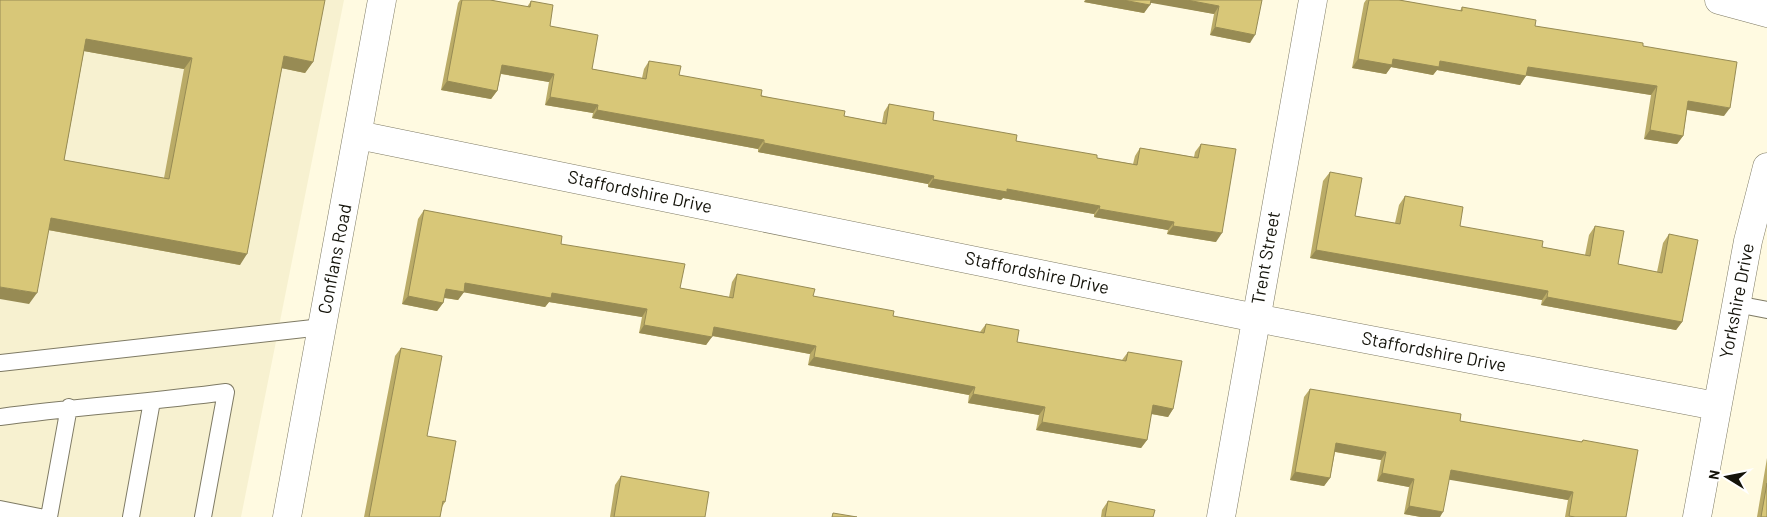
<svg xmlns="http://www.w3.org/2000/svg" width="1767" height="517" font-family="Barlow,sans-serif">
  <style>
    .built { fill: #f7f1d0 }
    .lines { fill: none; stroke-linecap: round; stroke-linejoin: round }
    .lane-casing { stroke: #7e7a64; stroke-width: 18 }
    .street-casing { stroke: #7e7a64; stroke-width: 29 }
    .secondary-casing { stroke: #7e7a64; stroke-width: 29 }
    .lane { stroke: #fff; stroke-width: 16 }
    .street { stroke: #fff; stroke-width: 28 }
    .secondary { stroke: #fff; stroke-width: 28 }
    .wall { fill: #baab67; fill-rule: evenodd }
    .shaded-wall { fill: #978b54 }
    .building { fill: #d8c778; stroke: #978b54; fill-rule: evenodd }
    .labels { text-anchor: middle; stroke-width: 5; stroke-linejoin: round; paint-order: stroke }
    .street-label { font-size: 18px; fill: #14130a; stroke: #fff }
  </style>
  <rect width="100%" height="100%" fill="#fffae1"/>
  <path class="built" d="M0,0H344L241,517H0Z"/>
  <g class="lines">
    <defs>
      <path id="lane" d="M1736,304L1767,310
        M0,363L322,327
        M0,417C75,407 151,402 226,392L203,517
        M0,509L40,517
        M49,517L69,407
        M131,517L152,401"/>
      <path id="street" d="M1719,0L1767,13
        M358,135L1256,318L1716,406
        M1221,517L1313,0
        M1697,517L1748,241L1767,167"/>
      <path id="secondary" d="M287,517L382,0"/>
    </defs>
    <use href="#lane" class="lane-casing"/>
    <use href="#street" class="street-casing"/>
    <use href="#secondary" class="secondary-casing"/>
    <use href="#lane" class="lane"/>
    <use href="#street" class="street"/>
    <use href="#secondary" class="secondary"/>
  </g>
  <path class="wall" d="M0,0L313,62L305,73L282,68L240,265L48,230L29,304ZM84,51L184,69L164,178L64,160Z
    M460,0H490L527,7L531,1L550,26L592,69L642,78L644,69L649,61L679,75L844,116L882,123L884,112L889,104L933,120L1016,141L1097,158L1133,164L1135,156L1140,148L1194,157L1195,152L1201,144L1216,242L1167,234L1168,230L1094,217V214L1003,198L1001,200L928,187V184L758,152V149L592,118L593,113L545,105L549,82L501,74L497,91L491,99L441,90L458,3Z
    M1085,0H1262L1250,43L1210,35L1214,14L1151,2L1144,13L1084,2Z
    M1366,0H1399L1460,11L1462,7L1535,26L1643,46L1724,116L1687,110L1683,136L1677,144L1644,139L1651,95L1526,75L1520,85L1437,70L1433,75L1391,67L1386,74L1352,68L1364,3Z
    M1330,172L1355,216L1395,223L1399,205L1405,196L1460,226L1542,247L1585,255L1589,235L1595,226L1618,264L1657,272L1663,243L1669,234L1682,322L1676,330L1541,305L1542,300L1310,258L1323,181Z
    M424,210L561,244L680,288L729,297L732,282L737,274L813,296L893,316L980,332L986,324L1017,342L1122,360L1128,352L1173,409L1168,417L1151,414L1147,440L1141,448L1036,430L1039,415L968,403L969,395L808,365L810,354L712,336L706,345L639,333L642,317L549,302L545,307L464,292L458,300L444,298L443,303L437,311L402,304L418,219Z
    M401,348L427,436L445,502L442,507L440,517H364L395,356Z
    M1310,389L1460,421L1581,442L1583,440L1626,517H1565L1568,500L1449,479L1440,517H1421L1404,514L1409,487L1377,481L1381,460L1335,452L1330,478L1324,486L1290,480L1304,397Z
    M1767,458V517H1757Z
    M621,476L705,517H610L615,485Z
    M1108,501L1153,517H1101L1102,510Z"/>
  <path class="shaded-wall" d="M1086,0H1123L1150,5L1144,13L1084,2Z
    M1148,0H1187L1219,6L1214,14L1146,2Z
    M1215,27L1255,35L1250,43L1210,35Z
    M86,39L192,58L184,69L78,50Z
    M284,56L313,62L305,73L276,67Z
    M1358,59H1393L1440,61L1526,76L1520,85L1437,70L1433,75L1391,67L1386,74L1352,68Z
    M502,65L554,74L549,82L497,73Z
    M1528,67L1657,86L1651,95L1522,75Z
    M447,81L497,91L491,99L441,90Z
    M550,97L598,105L593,113L545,105Z
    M1688,101L1730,108L1724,116L1683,109Z
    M597,110L764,140L758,149L592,118Z
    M1650,130L1683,136L1677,144L1644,139Z
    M764,143L934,176L928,184L758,152Z
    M933,179L1007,189L1100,206L1094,214L1003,198L1001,200L928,187Z
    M1099,209L1174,222L1168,230L1094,217Z
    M51,218L247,254L240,265L43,229Z
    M1173,226L1222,233L1216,242L1167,234Z
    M1316,250L1548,291L1542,300L1310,258Z
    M465,283L552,293L647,309L642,317L549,302L545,307L462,292H464L458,300L440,297L446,289Z
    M0,287L37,293L29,304L0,299Z
    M408,296L443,303L437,311L402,304Z
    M1547,297L1682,322L1676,330L1541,305Z
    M644,325L712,337L706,345L639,333Z
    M714,327L816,346L810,354L708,335Z
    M814,357L975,387L969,395L808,365Z
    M973,394L1045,407L1039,415L968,403Z
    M1153,405L1173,409L1168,417L1147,413Z
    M1042,422L1147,440L1141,448L1036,430Z
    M1336,443L1386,452L1381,460L1331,451Z
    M1451,470L1573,492L1568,500L1445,479Z
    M1295,472L1330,478L1324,486L1290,480Z
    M1382,473L1414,479L1409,487L1377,481Z
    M1409,506L1443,512L1440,517H1421L1404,514Z"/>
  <path class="building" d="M0,0H325L313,62L284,56L247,254L51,218L37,293L0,287ZM86,39L192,58L169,179L64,160Z
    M462,0H490L530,7L531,1L553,5L550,26L598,35L592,69L646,79L649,61L681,66L679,75L762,90L761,96L845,111L844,116L886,124L889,104L934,112L933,120L1017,135L1016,141L1097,155V158L1137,165L1140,148L1198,158L1201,144L1236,149L1222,233L1173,226L1174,222L1099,209L1100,206L1007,189V192L933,179L934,176L764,143V140L597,110L598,105L550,97L554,74L502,65L497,91L447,81Z
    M1123,0H1151L1150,5Z
    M1187,0H1262L1255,35L1215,27L1219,6Z
    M1369,0H1399L1462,11V7L1536,20L1535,26L1643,43V46L1737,62L1730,108L1688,101L1683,136L1650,130L1657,86L1528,67L1526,76L1440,61L1439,67L1393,59L1392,65L1358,59Z
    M1330,172L1362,178L1355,216L1400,224L1405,196L1463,207L1460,226L1543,241L1542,247L1590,256L1595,226L1624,231L1618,264L1662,273L1669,234L1698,240L1682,322L1547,297L1548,291L1316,250Z
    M424,210L562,236L561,244L685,264L680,288L733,298L737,274L815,289L813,296L894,311L893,316L984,333L986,324L1019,330L1017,342L1126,361L1128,352L1182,361L1173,409L1153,405L1147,440L1042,422L1045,407L973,394L975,387L814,357L816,346L714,327L712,337L644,325L647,309L552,293L551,298L465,283L464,292L446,289L443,303L408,296Z
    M401,348L442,356L427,436L456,441L445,502L443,501L440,517H369Z
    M1310,389L1461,414L1460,421L1582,442L1583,440L1638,450L1626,517H1575L1569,516L1573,492L1451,470L1443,512L1409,506L1414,479L1382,473L1386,452L1336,443L1330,478L1295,472Z
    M621,476L709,492L705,517H614Z
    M1767,483V517H1761Z
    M1108,501L1155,510L1153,517H1105Z
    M833,513L857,517H832Z"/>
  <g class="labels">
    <g class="street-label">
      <text transform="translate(640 192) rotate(12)" y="6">Staffordshire Drive</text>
      <text transform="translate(1266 258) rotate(-80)" y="6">Trent Street</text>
      <text transform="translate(335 259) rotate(-79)" y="6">Conflans Road</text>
      <text transform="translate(1037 273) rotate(12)" y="6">Staffordshire Drive</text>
      <text transform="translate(1737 301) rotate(-79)" y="6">Yorkshire Drive</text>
      <text transform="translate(1434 352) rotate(11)" y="6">Staffordshire Drive</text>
    </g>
  </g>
  <g transform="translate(1727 477) rotate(280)" stroke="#ffffff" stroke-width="4" paint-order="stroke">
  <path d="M0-4L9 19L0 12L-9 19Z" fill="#14130a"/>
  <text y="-8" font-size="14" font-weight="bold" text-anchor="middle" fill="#14130a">N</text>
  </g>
</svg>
